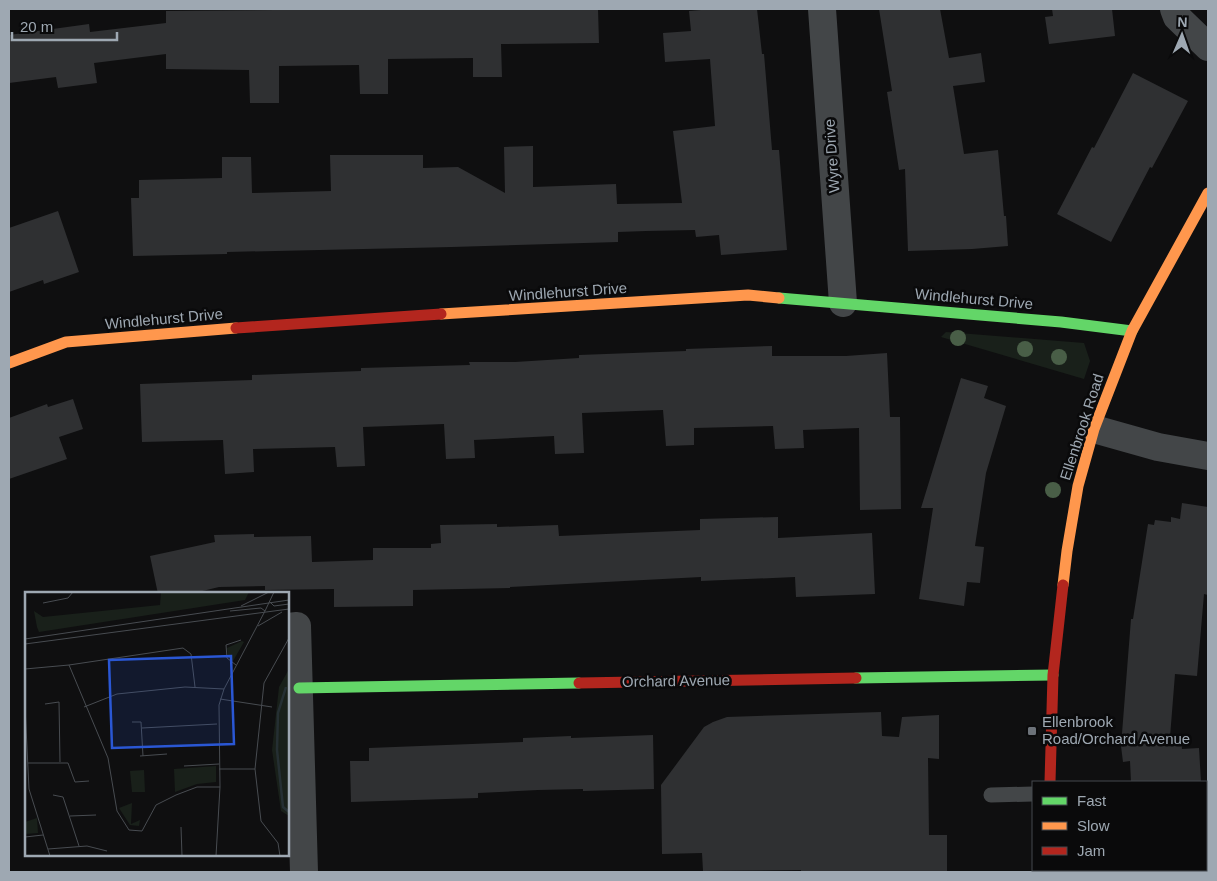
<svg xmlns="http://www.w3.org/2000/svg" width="1217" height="881" font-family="Arial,sans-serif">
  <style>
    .green { fill: #19201a }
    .building { fill: #2f3032 }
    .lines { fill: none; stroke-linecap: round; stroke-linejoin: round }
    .lane { stroke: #434648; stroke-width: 15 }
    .street { stroke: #434648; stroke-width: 28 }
    .fast { stroke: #63d668; stroke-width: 11 }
    .slow { stroke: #ff974d; stroke-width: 11 }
    .jam { stroke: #b3261e; stroke-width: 11 }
    .tree { fill: #495e47 }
    .poi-dot { fill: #6c7279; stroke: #0a0a0b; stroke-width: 2 }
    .labels { text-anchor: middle; stroke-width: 5; stroke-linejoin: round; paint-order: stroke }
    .street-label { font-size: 15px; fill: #9ea8b2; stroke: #0a0a0b }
    .poi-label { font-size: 15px; fill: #9ea8b2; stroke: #0a0a0b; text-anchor: start }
    .inset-river { fill: none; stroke: #252f33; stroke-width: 2.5 }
    .inset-road { fill: none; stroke: #484c51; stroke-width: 1 }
    .view { fill: #2a57d4; fill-opacity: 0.15; stroke: #2a57d4; stroke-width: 2.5 }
    .inset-edge { fill: none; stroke: #9ea8b2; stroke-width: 2.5 }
  </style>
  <rect width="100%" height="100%" fill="#0f0f10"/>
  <path class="green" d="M946,332L1084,343L1090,361L1084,379L941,337Z"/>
  <path class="building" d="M275,9H598L599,43L501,44L502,77H473V58L388,59V94H360L359,65L279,66V103H250L249,70L166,69V54L94,63L97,83L58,88L56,77L9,83V35L89,24L90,32L166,23V11L275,10Z
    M713,9H757L762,54H764L772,150H779L787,250L721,255L719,235L696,237L695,230L646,231L618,232V242L452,247L227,252V254L133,256L131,198H139V180L222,178V157H251L252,193L331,191L330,155H423V168L458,167L505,193L504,147L533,146V187L616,184L617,204L682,203L673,131L715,126L710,59L665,62L663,33L691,31L689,11Z
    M879,9H940L949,58L981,53L985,82L953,86L964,154L998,150L1004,216H1006L1008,246L972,249L908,251L905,169L899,170L887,92L892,91Z
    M1052,9H1112L1115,36L1049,44L1045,17L1053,16Z
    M1133,73L1188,101L1152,168L1150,167L1111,242L1057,214L1092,147L1094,148Z
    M58,211L79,272L44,284L43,280L9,292V228Z
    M772,346V356H846L887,353L890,417H900L901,509L860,510L859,428L803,430L804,448L775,449L773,426L694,428V445L666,446L663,410L582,413L584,453L555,454L554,436L474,440L475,458L446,459L444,424L363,427L365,466L337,467L335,447L253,449L254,472L225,474L223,440L142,442L140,384L252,380V375L361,371V368L470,365L469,362H515L579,358V355L686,351V349Z
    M961,378L988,386L984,398L1006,406L986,473L975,546L984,547L980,583L967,582L964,606L919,599L933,508H921Z
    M73,399L83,429L59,437L67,459L9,479V418L47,404L48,407Z
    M1182,503L1208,507V595L1204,594L1197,676L1175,674L1170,737H1181L1182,749L1199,748L1201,782H1131L1130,761L1123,762L1121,746L1131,619H1133L1148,524L1154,525L1155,520L1171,522V517L1180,519Z
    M778,517V538L872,533L875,594L796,597L795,577L701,581V577L510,587V588L413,590V606L334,607V589L265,590V586L219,587L190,594H158L150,556L215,542L214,535L254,534V537L311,536L312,562L373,560V548H431V544L441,543L440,525L497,524V527L558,525L559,536L700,530V519Z
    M881,712L882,736L899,737L902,717L939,715V759L928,758L929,835H947V872H801V870L703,871L702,853L662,854L661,785L704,727L713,722L727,717Z
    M653,735L654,789L583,791V789L538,790L478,793V798L351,802L350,761H369V748L523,742V738L571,736V738Z"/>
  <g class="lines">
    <path class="lane" d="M991,795L1033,794"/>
    <path class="street" d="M822,9L843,303
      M1174,9L1177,17L1208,47
      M1094,429L1158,447L1208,456
      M288,627L297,626L304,872"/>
    <path class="fast" d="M779,298L1061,322L1132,331
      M856,678L1053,675
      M299,688L579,683
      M1053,870V872"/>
    <path class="slow" d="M441,314L748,295L779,298
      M9,363L66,342L236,328
      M1063,585L1067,551L1078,486L1094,429L1132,331L1208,193"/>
    <path class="jam" d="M236,328L441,314
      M579,683L856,678
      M1050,782L1053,675L1063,585"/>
  </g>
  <g class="tree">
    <circle cx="958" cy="338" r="8"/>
    <circle cx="1025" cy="349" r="8"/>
    <circle cx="1059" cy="357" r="8"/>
    <circle cx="1053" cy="490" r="8"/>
  </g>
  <rect class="poi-dot" x="1027" y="726" width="10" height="10" rx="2.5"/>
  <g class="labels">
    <g class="street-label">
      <text transform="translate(832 156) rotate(-94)" y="5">Wyre Drive</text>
      <text transform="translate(568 292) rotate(-4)" y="5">Windlehurst Drive</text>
      <text transform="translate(974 299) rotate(5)" y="5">Windlehurst Drive</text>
      <text transform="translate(164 319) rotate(-5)" y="5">Windlehurst Drive</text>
      <text transform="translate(1082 427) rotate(-72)" y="5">Ellenbrook Road</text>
      <text transform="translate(676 681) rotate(-1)" y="5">Orchard Avenue</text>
    </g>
    <g class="poi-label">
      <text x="1042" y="727">Ellenbrook<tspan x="1042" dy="17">Road/Orchard Avenue</tspan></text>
    </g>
  </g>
  <g transform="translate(25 592)">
    <rect width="264" height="264" fill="#0f0f10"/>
    <path d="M136,0H224L220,8L14,40L12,35L9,19L18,25L135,13ZM217,49L219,50L208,69L203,64L202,56ZM264,77V224L256,219L247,158L254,95ZM191,174V190L172,192L150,200L149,177ZM119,178L120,200H107L105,179ZM107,211L106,232L115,228L114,234L105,233L94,216ZM12,226L13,241L0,242V230Z" fill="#19201a"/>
    <path class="inset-river" d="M261,95L253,121L252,158L258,215L264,220"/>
    <path class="inset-road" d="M245,10L249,14L264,12M18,11L43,6L48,0M216,14L244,0M240,19L249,0M233,34L257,20M0,47L264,8M0,52L264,17M211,73L202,66L201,53L216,48M0,77L44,73M170,95L166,62L158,56L44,73L83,166L92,219L104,238L117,239L131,213L151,203L172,195H195M195,107L247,115M20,112L34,110L35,170M0,114L4,197L25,264M59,115L92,102L160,95L199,97M107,130H116L118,164M117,136L192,132M115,164L142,162M3,171H43L50,190L64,189M159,174L194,172M194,177H230L239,91L264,46M230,177L236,229L253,251L255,264M28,203L38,205L54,254M45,224L71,223M156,235L157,264M0,245L18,243M23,257L62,254L82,259M191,264L195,195L194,113L199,97L240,19L236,16L205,19"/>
    <path class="view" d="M206,64L209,152L87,156L84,68Z"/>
    <rect width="264" height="264" class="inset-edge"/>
  </g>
  <rect width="1217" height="881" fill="none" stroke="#9ea8b2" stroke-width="20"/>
  <rect x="1032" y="781" width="175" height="90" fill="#0a0a0b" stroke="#45494e"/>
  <rect x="1042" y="797" width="25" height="8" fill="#63d668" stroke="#45494e"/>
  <text x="1077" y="806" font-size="15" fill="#9ea8b2">Fast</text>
  <rect x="1042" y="822" width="25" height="8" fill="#ff974d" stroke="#45494e"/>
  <text x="1077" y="831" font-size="15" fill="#9ea8b2">Slow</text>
  <rect x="1042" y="847" width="25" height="8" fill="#b3261e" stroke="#45494e"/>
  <text x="1077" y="856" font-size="15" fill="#9ea8b2">Jam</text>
  <g transform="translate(1182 35) rotate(2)" stroke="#0a0a0b" stroke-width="4" paint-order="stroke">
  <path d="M0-4L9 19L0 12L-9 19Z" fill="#9ea8b2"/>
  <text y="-8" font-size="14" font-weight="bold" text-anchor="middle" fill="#9ea8b2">N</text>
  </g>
  <path d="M12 32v8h105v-8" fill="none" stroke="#9ea8b2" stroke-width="2.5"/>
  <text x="20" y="32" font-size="15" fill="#9ea8b2" stroke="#0a0a0b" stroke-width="4" paint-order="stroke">20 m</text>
</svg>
